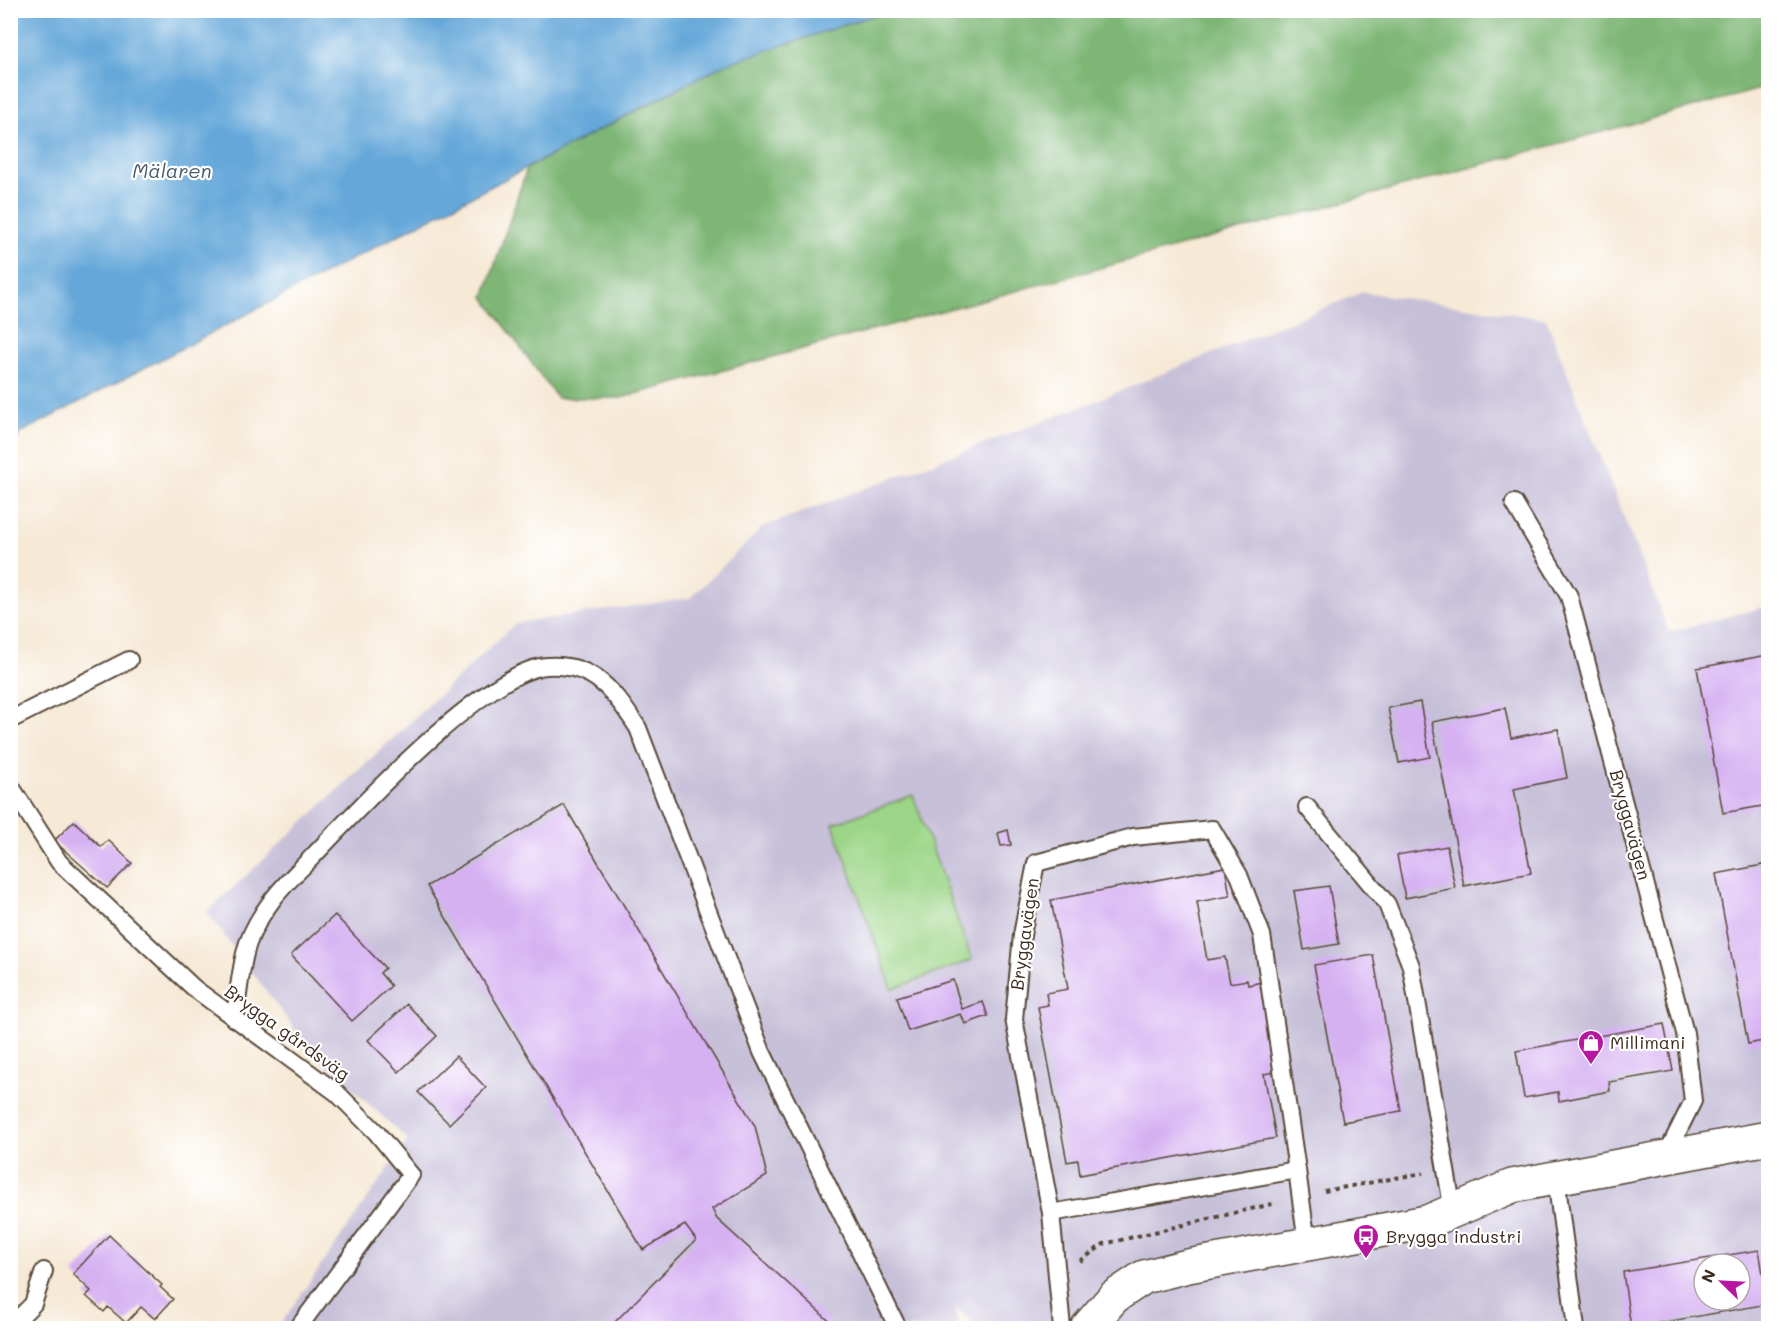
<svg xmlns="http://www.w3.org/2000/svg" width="1779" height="1339" font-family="Mali,sans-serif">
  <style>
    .industrial { fill: #c7c0d9; fill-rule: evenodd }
    .green { fill: #9cd587; stroke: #6c8052; stroke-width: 1.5 }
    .forest { fill: #7db674; stroke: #5c7049; stroke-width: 1.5 }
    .water { fill: #65a7d9; stroke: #50687c; stroke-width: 1.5 }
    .building { fill: #d6b1f2; fill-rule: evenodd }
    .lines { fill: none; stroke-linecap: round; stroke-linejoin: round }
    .lane-casing { stroke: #574739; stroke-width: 20 }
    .secondary-casing { stroke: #574739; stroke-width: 36 }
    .path { stroke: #574739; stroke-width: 4; stroke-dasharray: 4.5 4.5; stroke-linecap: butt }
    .lane { stroke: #fff; stroke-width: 16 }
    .secondary { stroke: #fff; stroke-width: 33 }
    .labels { text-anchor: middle; stroke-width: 4.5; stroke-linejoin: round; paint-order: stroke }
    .street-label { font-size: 18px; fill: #3b2a1e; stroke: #fff }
    .poi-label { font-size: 18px; fill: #3b2a1e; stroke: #fff; text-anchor: start }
    .water-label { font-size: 20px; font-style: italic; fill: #4c5c69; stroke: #fff }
  </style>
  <rect width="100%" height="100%" fill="#fff"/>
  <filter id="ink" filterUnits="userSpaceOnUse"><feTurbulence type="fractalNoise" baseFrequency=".0167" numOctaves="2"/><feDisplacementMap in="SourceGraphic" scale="12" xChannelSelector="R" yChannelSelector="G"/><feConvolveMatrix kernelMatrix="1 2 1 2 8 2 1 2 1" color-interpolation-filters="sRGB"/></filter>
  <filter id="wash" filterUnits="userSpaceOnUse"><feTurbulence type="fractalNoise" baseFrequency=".008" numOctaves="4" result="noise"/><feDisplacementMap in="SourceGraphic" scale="24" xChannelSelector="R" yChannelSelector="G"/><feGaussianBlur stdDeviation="1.35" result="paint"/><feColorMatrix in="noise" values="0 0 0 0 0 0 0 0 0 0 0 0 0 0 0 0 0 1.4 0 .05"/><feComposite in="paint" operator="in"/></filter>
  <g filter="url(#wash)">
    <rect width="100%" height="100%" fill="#f6e9d5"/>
    <path class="industrial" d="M1363,292L1546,319L1669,632L1768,606V1328H978L956,1307L958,1328H278L408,1140L310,1050L207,912L516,623L690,598L763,527L1083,406ZM1704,1264H1740V1300H1704Z"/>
    <path class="green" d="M913,795L972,960L892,989L833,824Z"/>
    <path class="forest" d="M887,11H1768V87L621,398H557L484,297L527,168L725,64Z"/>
    <path class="water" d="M11,10H887V11L725,64L22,432L11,447Z"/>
    <g id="blocks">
      <path class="building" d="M1768,655V805L1723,813L1697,668Z
        M1420,702L1430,757L1399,763L1388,708Z
        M1505,708L1511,738L1558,729L1567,778L1514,789L1531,873L1464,886L1432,722Z
        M564,805L755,1126L767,1176L712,1209L717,1219L837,1328H609L696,1240L685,1225L643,1250L427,886Z
        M74,821L101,847L108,840L132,863L107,888L54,841Z
        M1008,830L1011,845L1001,846L998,833Z
        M1447,846L1455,888L1405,898L1397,855Z
        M1768,864V1040L1748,1044L1716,874Z
        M1225,867L1230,896L1197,902L1207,960L1225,957L1230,983L1247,980L1248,985L1262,982L1279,1071L1264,1074L1276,1138L1080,1175L1078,1160L1067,1162L1038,1007L1048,1005L1046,993L1068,989L1051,900Z
        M1329,886L1339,944L1304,950L1294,891Z
        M335,915L385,968L380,973L391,986L352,1021L291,955Z
        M1373,955L1401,1111L1343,1122L1314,965Z
        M953,980L962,1009L983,1002L988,1016L965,1024L961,1014L908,1031L897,997Z
        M407,1004L437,1036L399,1072L368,1040Z
        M1664,1024L1673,1071L1609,1082L1610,1091L1559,1101L1558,1092L1524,1098L1516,1051Z
        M456,1056L486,1088L449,1124L418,1092Z
        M109,1235L162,1285L160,1287L173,1299L155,1319L141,1307L126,1323L108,1307L104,1312L86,1296L91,1291L73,1274Z
        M1759,1250L1768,1304L1631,1328L1623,1272ZM1704,1264H1740V1300H1704Z"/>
    </g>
  </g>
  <g filter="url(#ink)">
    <use href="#blocks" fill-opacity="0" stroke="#574739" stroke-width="1.5"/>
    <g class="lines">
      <defs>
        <path id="lane" d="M1514,503L1569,596L1685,1033L1693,1101L1665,1157
          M10,720L129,660
          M10,785L59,862L195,989L337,1093L376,1132L411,1175L298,1328
          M1307,807L1387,904L1411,966L1453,1211
          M234,1019C239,995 240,966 248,943C253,929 264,911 273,899C285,883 302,868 316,853C359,808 487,670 547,666C595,663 614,692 638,728L762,1052L898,1328
          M1556,1178L1576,1328
          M1051,1213L1297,1170L1307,1244
          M10,1327L33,1304L44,1271
          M1062,1328L1051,1213L1014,1019L1022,935L1036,863L1133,837L1212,829L1239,875L1262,935L1297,1170"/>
        <path id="secondary" d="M1087,1328L1114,1297L1144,1277L1188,1266L1427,1222L1512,1186L1768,1138"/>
      </defs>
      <use href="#lane" class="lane-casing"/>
      <use href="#secondary" class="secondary-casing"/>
      <path class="path" d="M1324,1191L1423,1173
        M1080,1261L1104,1244L1276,1203"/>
      <use href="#lane" class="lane"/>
      <use href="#secondary" class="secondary"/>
    </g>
  </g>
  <defs>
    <symbol id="shop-pin" viewBox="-11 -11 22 30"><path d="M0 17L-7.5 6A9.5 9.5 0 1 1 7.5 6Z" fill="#b5179e" stroke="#fff"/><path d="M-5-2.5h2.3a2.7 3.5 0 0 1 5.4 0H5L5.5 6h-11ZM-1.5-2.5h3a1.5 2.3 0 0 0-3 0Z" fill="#fff"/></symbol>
    <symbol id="bus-pin" viewBox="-11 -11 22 30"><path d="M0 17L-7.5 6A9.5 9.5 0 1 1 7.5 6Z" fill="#b5179e" stroke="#fff"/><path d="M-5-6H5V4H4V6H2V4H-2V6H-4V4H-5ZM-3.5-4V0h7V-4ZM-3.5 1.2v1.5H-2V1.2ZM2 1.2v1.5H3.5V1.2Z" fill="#fff"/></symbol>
  </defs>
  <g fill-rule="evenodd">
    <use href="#shop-pin" x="1576" y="1028" width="30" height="40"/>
    <use href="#bus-pin" x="1351" y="1222" width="30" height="40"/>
  </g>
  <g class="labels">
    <g class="street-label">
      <text transform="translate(1630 825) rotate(75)" y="6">Bryggavägen</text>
      <text transform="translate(1025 934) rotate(-82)" y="6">Bryggavägen</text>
      <text transform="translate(287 1033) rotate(36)" y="6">Brygga gårdsväg</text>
    </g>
    <g class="poi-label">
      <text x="1610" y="1049">Millimani</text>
      <text x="1386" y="1243">Brygga industri</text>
    </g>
    <g class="water-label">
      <text x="172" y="178">Mälaren</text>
    </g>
  </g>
  <rect width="1779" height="1339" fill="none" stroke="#fff" stroke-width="36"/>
  <g transform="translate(1722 1282) rotate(294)"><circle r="28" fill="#ffffff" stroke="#b1aaa5" stroke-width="1.5"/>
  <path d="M0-4.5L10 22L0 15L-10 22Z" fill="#b5179e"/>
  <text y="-9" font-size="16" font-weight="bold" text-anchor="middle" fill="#3b2a1e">N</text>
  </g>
</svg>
